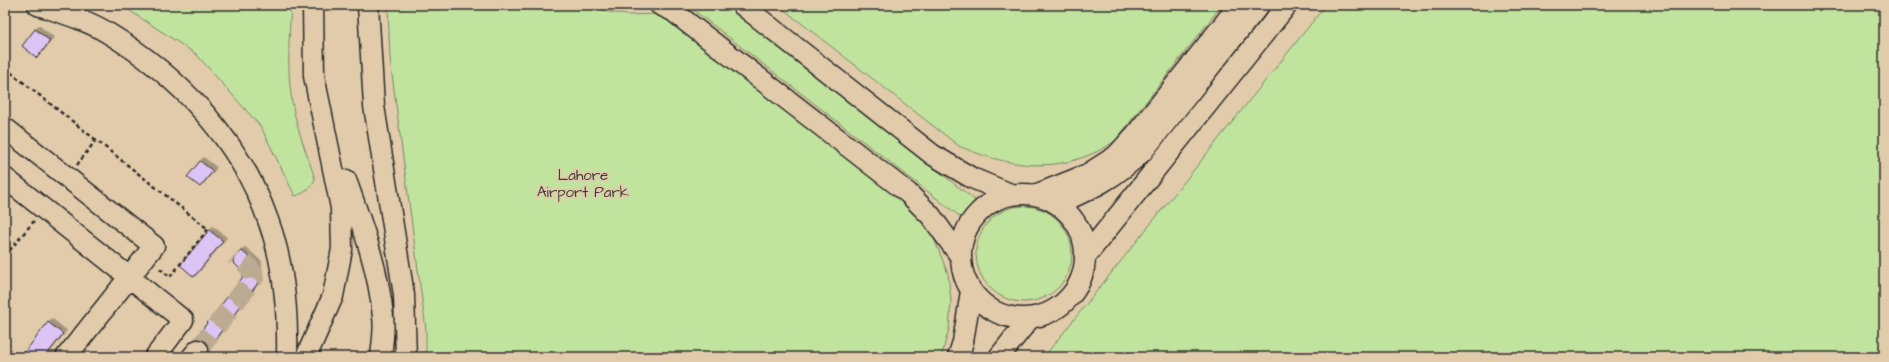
<svg xmlns="http://www.w3.org/2000/svg" width="1889" height="362" font-family="'Architects Daughter',sans-serif">
  <style>
    .green { fill: #c0e49e; stroke: #768864 }
    .building { fill: #dcc4f4; stroke: #2b2b2b; filter: url(#shadow) }
    .lines { fill: none; stroke-linecap: round; stroke-linejoin: round }
    .minor-tunnel { stroke: #bdab91; stroke-width: 20; stroke-dasharray: 20 10; stroke-linecap: butt }
    .minor-casing { stroke: #2b2b2b; stroke-width: 23 }
    .path { stroke: #2b2b2b; stroke-width: 2.5; stroke-dasharray: 4 3; stroke-linecap: butt }
    .minor { stroke: #e1cbab; stroke-width: 20 }
    .labels { text-anchor: middle; stroke-width: 4; stroke-linejoin: round; paint-order: stroke }
    .park-label { font-size: 15px; fill: #3a3e36; stroke: #e1cbab }
  </style>
  <defs>
    <filter id="shadow"><feDropShadow dx="3.5" dy="-3.5" stdDeviation="0" flood-color="#0004"/></filter>
  </defs>
  <rect width="100%" height="100%" fill="#e1cbab"/>
  <filter id="ink" filterUnits="userSpaceOnUse"><feTurbulence type="fractalNoise" baseFrequency=".025" numOctaves="2"/><feDisplacementMap in="SourceGraphic" scale="8" xChannelSelector="R" yChannelSelector="G"/><feConvolveMatrix kernelMatrix="1 2 1 2 8 2 1 2 1" color-interpolation-filters="sRGB"/></filter>
  <g filter="url(#ink)">
    <path class="green" d="M121,5H291C289,41 286,76 294,112C299,135 308,157 315,179C310,189 305,193 295,196L261,127L196,54Z
      M388,5H590L609,12L627,15L660,14L675,22L914,211L933,236L948,274L951,301L949,329L941,357H426V330L390,59Z
      M687,5H726L975,200L962,218Z
      M778,5H1222L1115,141C1065,175 1012,169 959,146Z
      M1326,5H1884V357H1044Z
      M976 254a48 48 0 1 1 96 0a48 48 0 1 1-96 0Z"/>
    <path class="building" d="M35,29L50,41L37,58L22,46Z
      M200,161L213,171L200,187L187,177Z
      M209,230L223,241L194,277L180,265Z
      M242,251L258,265V283L206,351L193,345V341L243,277V272L233,262L235,255Z
      M48,322L63,334L45,357H21Z"/>
    <g class="lines">
      <path class="minor-tunnel" d="M198,350L254,278C252,267 243,262 235,255"/>
      <defs>
        <path id="minor" d="M38,5C62,13 87,20 108,33C179,76 240,140 268,220C284,263 288,312 287,357
          M368,5L374,106L404,295L406,357
          M660,5L673,11L688,23L908,193L931,216L960,256
          M742,5L933,155L972,178L1013,195
          M5,128L154,246L66,357
          M5,178L183,320L155,357
          M346,180C362,224 379,270 383,317C385,330 382,344 381,357
          M961 256a62 62 0 1 1 124 0a62 62 0 1 1-124 0Z
          M1035,195L1088,174L1116,156L1136,134L1239,5
          M1057,204C1092,189 1115,178 1143,151L1259,5
          M1085,257L1287,5
          M192,357L198,350
          M306,357L333,296L342,249L341,208L314,76L313,5
          M958,357L963,342L971,291
          M999,357L1030,318"/>
      </defs>
      <use href="#minor" class="minor-casing"/>
      <path class="path" d="M5,68L96,140
        M77,165L96,140L208,229L170,277L158,267
        M5,256L34,221"/>
      <use href="#minor" class="minor"/>
    </g>
  </g>
  <g class="labels">
    <g class="park-label">
      <text x="583" y="180">Lahore<tspan x="583" dy="17">Airport Park</tspan></text>
    </g>
  </g>
  <rect width="1889" height="362" fill="none" stroke="#e1cbab" stroke-width="20"/>
  <rect x="10" y="10" width="1869" height="342" fill="none" stroke="#2b2b2b" stroke-width="1.5" filter="url(#ink)"/>
</svg>
